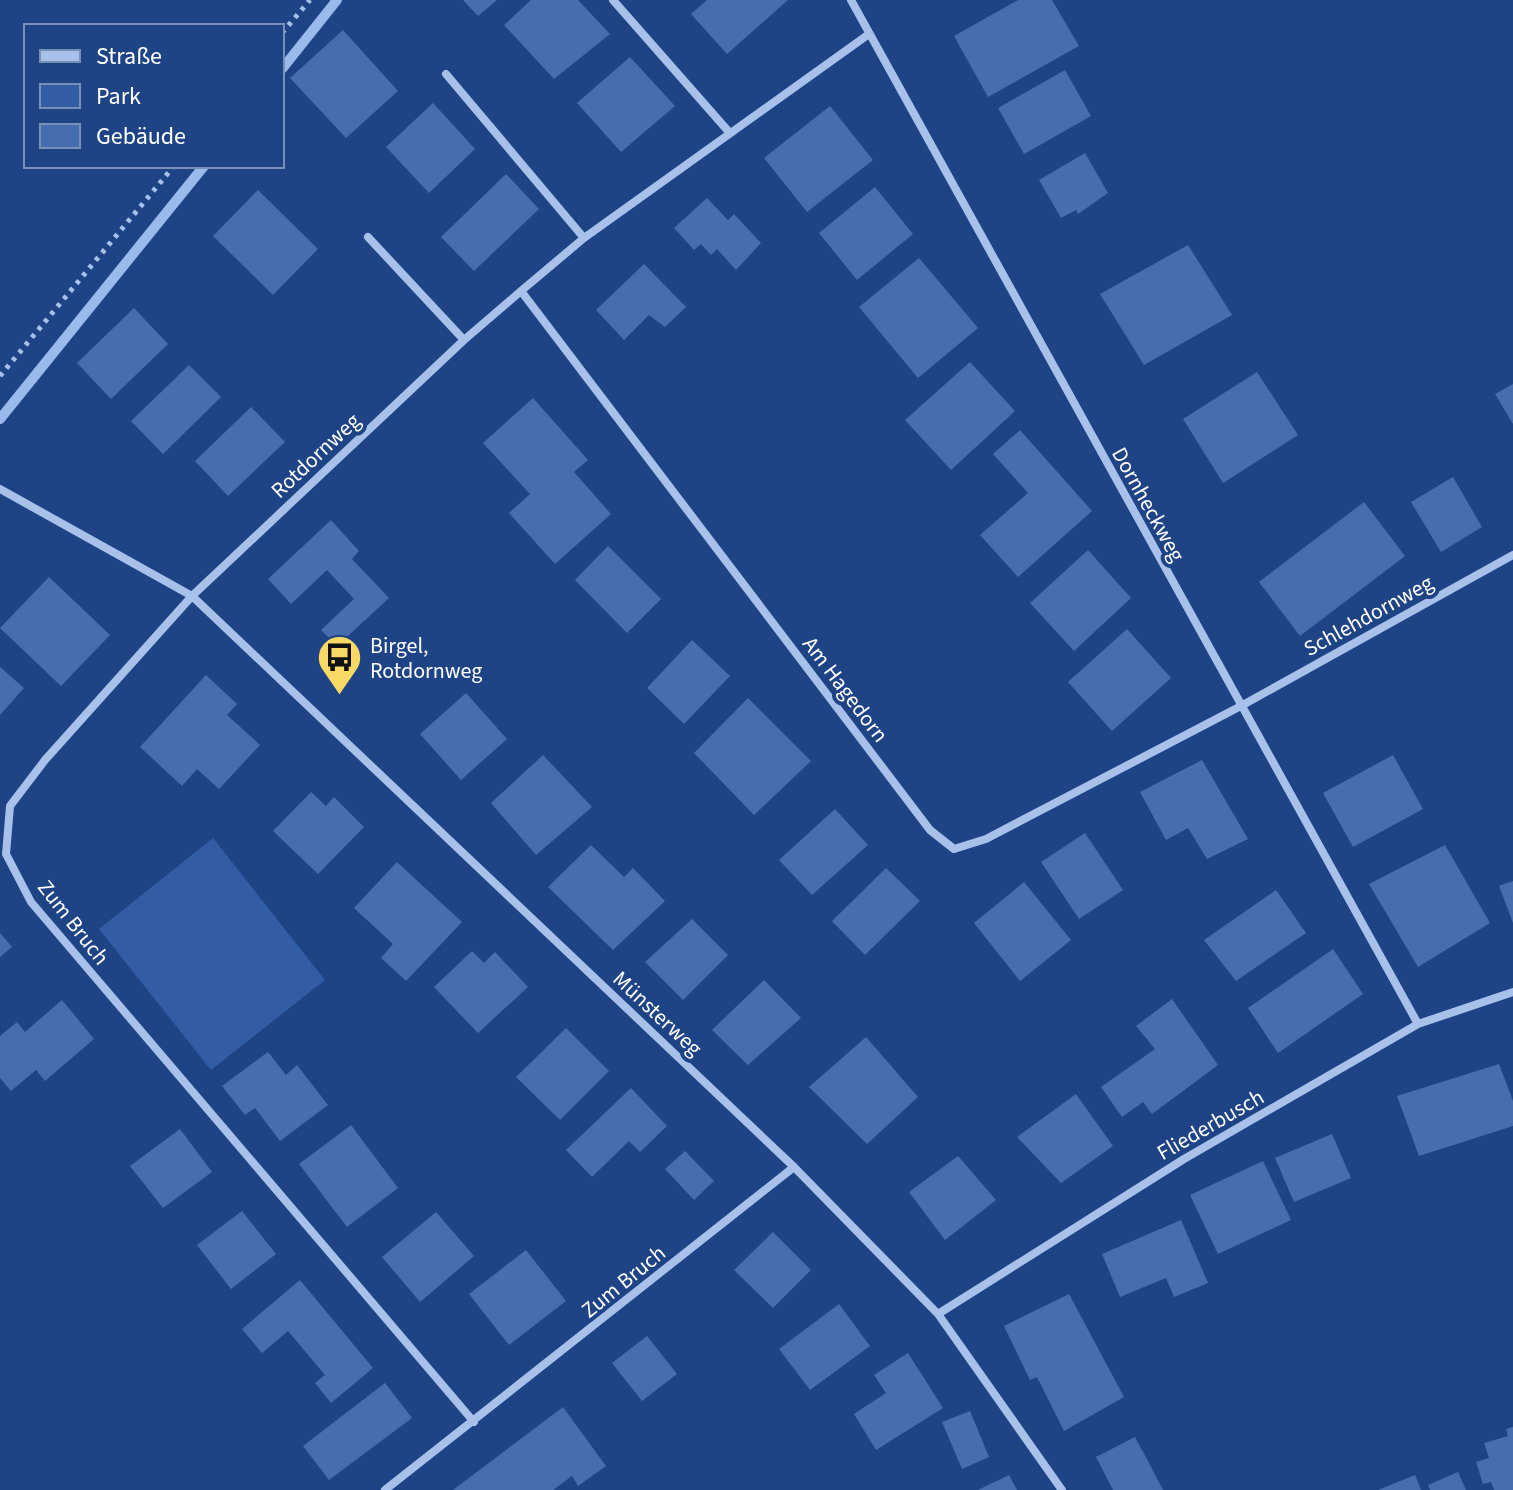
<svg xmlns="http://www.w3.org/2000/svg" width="1513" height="1490" font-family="'Source Sans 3',sans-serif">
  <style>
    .green { fill: #325da4 }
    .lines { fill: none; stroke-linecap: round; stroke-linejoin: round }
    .stream { stroke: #9abaec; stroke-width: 10 }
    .building { fill: #466eaf }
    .path { stroke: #a7c1eb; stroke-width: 5; stroke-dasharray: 4 6; stroke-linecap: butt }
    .street { stroke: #a7c1eb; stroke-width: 8 }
    .labels { text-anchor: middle; stroke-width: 8; stroke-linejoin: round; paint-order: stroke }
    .street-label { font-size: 22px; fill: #fff; stroke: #1e4486 }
    .poi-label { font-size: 22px; fill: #fff; stroke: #1e4486; text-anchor: start }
  </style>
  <rect width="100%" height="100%" fill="#1e4486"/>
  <path class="green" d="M213,838L325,980L211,1070L99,929Z"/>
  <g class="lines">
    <path class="stream" d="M282,69L337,0
      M0,419L204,166"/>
  </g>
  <path class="building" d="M463,0H497L478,16Z
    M531,0H578L610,34L554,79L504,25Z
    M707,0H788L727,54L691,14Z
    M1018,0H1052L1079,46L988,97L954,36Z
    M343,30L398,91L346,138L290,78Z
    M630,57L675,106L621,152L577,103Z
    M1065,70L1091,116L1024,154L998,108Z
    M433,103L475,149L429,193L386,147Z
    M830,106L873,160L807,212L764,158Z
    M1085,153L1108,193L1078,214L1076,210L1061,218L1039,180Z
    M506,174L539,209L474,271L441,237Z
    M875,187L913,234L857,280L819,233Z
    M258,190L318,249L273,295L213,236Z
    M707,198L728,220L734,214L761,243L736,270L717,249L711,255L701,244L694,250L674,228Z
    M1188,245L1232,315L1144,365L1100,294Z
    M919,258L978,328L918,378L859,307Z
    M644,264L686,307L665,327L649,315L624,340L596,310Z
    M134,308L168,344L111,399L77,363Z
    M970,362L1015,411L951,470L905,420Z
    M189,365L221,397L163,454L131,421Z
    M1257,372L1298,435L1223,483L1183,419Z
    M1513,384V424L1495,394Z
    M533,398L588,460L574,472L611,514L555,564L509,513L530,494L483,443Z
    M251,407L285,442L228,496L195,461Z
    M1020,430L1092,511L1018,577L980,535L1028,493L993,454Z
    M1453,477L1482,527L1441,552L1411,502Z
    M1364,502L1405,556L1300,636L1259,582Z
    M331,520L359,551L352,559L389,598L337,646L321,630L354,599L327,570L291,604L268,579Z
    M608,546L661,599L627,633L575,580Z
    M1088,550L1131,598L1074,651L1030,603Z
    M49,577L110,635L61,686L0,628Z
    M1127,629L1171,678L1112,731L1068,682Z
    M692,640L730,676L684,724L647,688Z
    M0,667L24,688L0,715Z
    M206,675L237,704L227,715L260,745L219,789L197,769L182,786L140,747Z
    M466,693L507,739L461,780L420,734Z
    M748,698L811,761L754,815L694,753Z
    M543,755L592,807L536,855L491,803Z
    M1393,755L1423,809L1353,847L1323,793Z
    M1202,760L1248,839L1207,859L1188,828L1166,840L1140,792Z
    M311,792L326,806L334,797L364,827L318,874L273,831Z
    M835,809L868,845L812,895L779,860Z
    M1085,833L1123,890L1079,919L1041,862Z
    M591,845L624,877L633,868L665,901L613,950L548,887Z
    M1445,845L1490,923L1418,967L1369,884Z
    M397,862L462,922L406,981L381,958L393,944L354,908Z
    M886,868L920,901L865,955L832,921Z
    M1513,881V923L1499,886Z
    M1024,882L1071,940L1020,981L974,923Z
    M1276,890L1306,933L1236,981L1204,940Z
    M692,919L728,955L683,1000L645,962Z
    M0,933L12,947L0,957Z
    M1333,949L1363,994L1278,1053L1248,1008Z
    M472,951L484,963L495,952L528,987L478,1033L434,987Z
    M764,980L801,1018L748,1065L712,1030Z
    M1172,999L1218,1065L1152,1114L1143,1102L1122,1117L1101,1087L1155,1049L1136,1026Z
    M62,1000L94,1039L45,1081L36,1070L11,1091L0,1078V1036L17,1022L25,1032Z
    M566,1028L609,1071L560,1120L516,1077Z
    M866,1037L918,1097L867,1144L809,1087Z
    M268,1052L286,1075L297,1065L328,1105L280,1141L255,1108L245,1115L222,1086Z
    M1499,1064L1513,1101V1126L1419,1156L1397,1096Z
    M631,1088L667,1126L640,1152L629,1141L592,1177L566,1150Z
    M1076,1094L1113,1146L1061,1183L1017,1137Z
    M351,1125L398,1188L347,1227L299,1164Z
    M180,1129L212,1172L163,1208L130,1166Z
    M1332,1134L1351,1178L1294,1202L1275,1158Z
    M685,1151L714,1181L694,1200L665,1169Z
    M958,1156L996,1200L945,1240L909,1192Z
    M1263,1161L1291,1220L1218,1254L1190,1195Z
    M242,1211L276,1254L231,1289L197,1245Z
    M436,1212L474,1256L420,1302L382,1257Z
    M1181,1220L1208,1283L1174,1297L1166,1278L1120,1297L1102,1254Z
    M773,1232L811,1270L773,1308L734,1270Z
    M526,1250L566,1301L509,1345L469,1294Z
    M300,1280L373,1368L331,1403L315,1383L325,1375L288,1331L262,1353L242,1329Z
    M1069,1294L1124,1397L1064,1431L1037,1377L1030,1380L1004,1326Z
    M839,1304L870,1346L810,1390L779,1349Z
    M647,1336L677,1374L642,1401L612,1363Z
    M908,1353L943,1408L876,1450L854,1414L886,1393L874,1375Z
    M385,1383L412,1418L329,1480L303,1446Z
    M563,1407L606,1466L578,1486L572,1476L553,1490H453Z
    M970,1411L989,1457L962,1469L942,1422Z
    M1513,1427V1490H1494L1491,1482L1483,1484L1476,1462L1489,1458L1484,1443L1508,1436L1506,1429Z
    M1135,1437L1149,1463L1163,1490H1113L1096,1457Z
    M1458,1472L1466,1490H1430L1428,1485Z
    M1009,1475L1017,1490H978Z
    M1415,1475L1421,1490H1378Z"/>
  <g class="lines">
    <path class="path" d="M282,33L310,0
      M0,376L174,166"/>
    <path class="street" d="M613,0L729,132
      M851,0L1418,1024
      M446,74L584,238
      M368,237L464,340
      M521,291L930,830L954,849L986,839L1241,706L1513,555
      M0,489L192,596L794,1167L938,1314L1062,1490
      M938,1314L1184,1159L1418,1024L1513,992
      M474,1422L31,902L6,854L10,806L45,760L192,596L464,340L521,291L584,238L869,34
      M385,1490L794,1167"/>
  </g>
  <defs>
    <symbol id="bus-pin" viewBox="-11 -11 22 30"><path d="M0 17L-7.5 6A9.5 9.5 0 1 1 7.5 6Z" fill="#f9d966" stroke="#1e4486"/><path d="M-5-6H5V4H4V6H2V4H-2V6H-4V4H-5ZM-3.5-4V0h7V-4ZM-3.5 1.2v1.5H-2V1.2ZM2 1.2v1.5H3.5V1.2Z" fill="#111"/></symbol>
  </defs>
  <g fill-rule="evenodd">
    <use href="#bus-pin" x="314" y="632" width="51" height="69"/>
  </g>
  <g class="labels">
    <g class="street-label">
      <text transform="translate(315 455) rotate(-43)" y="8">Rotdornweg</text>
      <text transform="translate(1149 504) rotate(61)" y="8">Dornheckweg</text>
      <text transform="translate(1368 615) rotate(-29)" y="8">Schlehdornweg</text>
      <text transform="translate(846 689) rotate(53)" y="8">Am Hagedorn</text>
      <text transform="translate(74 922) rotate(52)" y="8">Zum Bruch</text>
      <text transform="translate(658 1013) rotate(43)" y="8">Münsterweg</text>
      <text transform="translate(1210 1124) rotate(-30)" y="8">Fliederbusch</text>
      <text transform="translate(623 1281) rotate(-39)" y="8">Zum Bruch</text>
    </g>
    <g class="poi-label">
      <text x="370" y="653">Birgel,<tspan x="370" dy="25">Rotdornweg</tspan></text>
    </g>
  </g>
  <rect x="24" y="24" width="260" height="144" fill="#1e4486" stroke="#788fb6" stroke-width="2"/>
  <rect x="40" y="50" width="40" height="12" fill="#a7c1eb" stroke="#788fb6" stroke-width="2"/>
  <text x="96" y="64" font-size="24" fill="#ffffff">Straße</text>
  <rect x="40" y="84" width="40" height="24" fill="#325da4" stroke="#788fb6" stroke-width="2"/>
  <text x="96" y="104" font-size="24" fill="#ffffff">Park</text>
  <rect x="40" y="124" width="40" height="24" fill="#466eaf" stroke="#788fb6" stroke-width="2"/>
  <text x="96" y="144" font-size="24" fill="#ffffff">Gebäude</text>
</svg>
